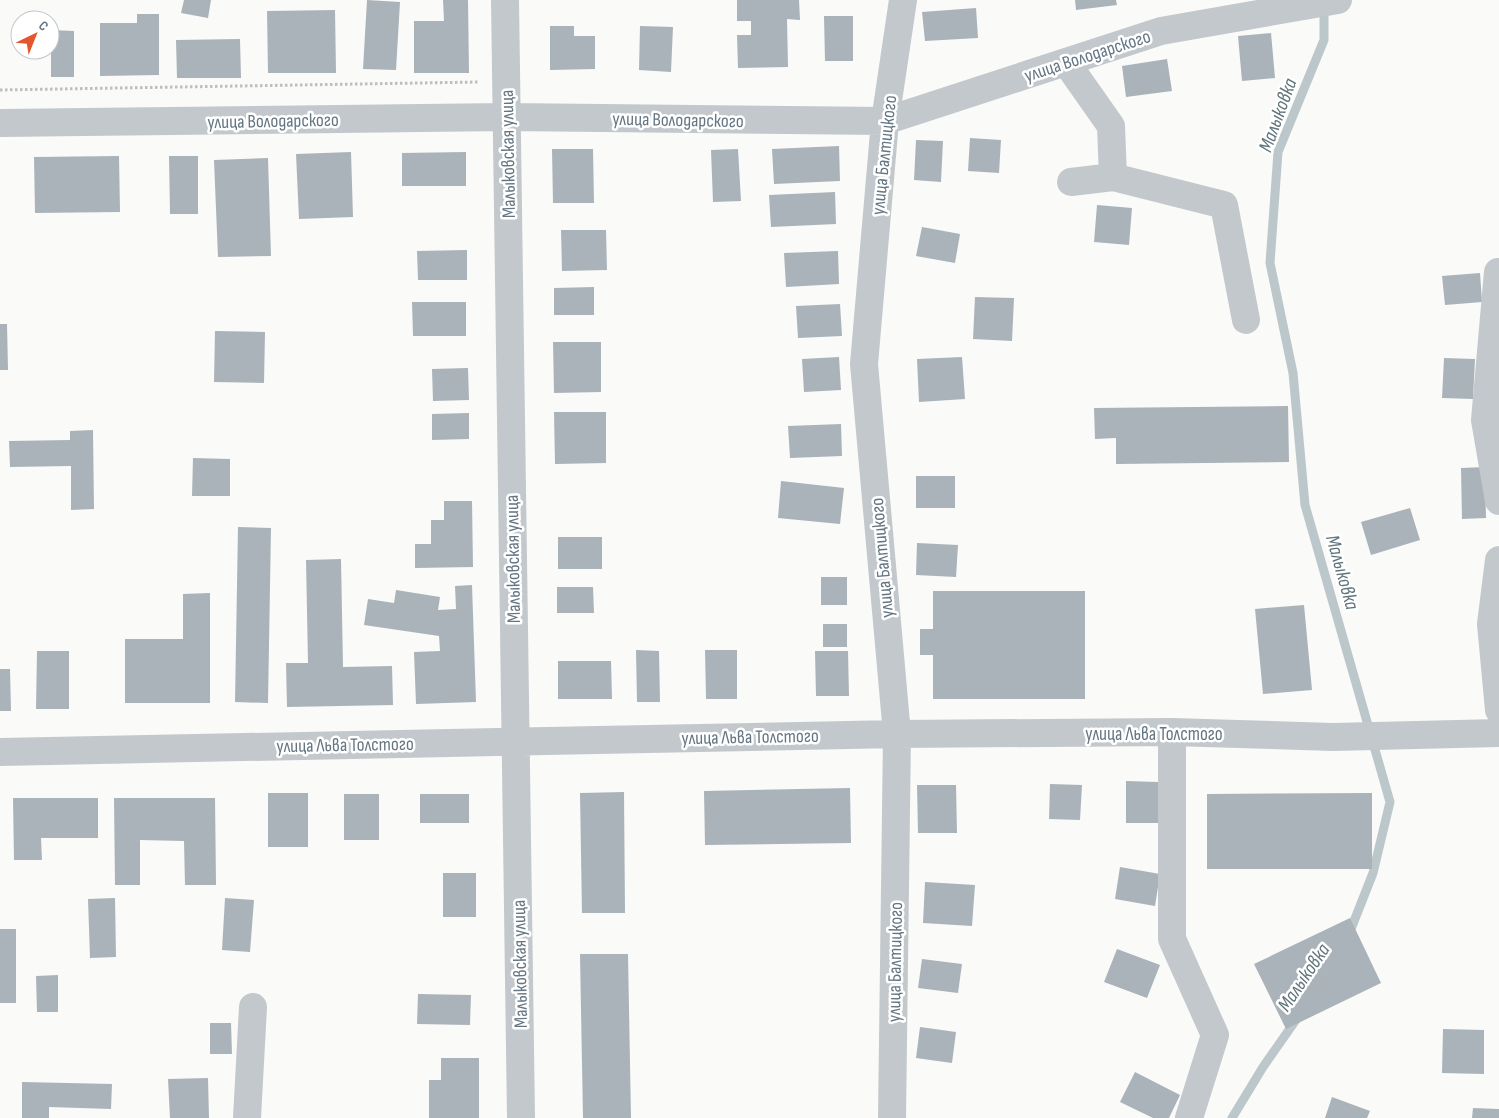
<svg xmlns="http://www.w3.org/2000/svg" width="1499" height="1118" font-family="'Sofia Sans Condensed',sans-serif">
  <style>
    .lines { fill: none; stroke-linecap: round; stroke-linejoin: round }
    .stream { stroke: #bbc7cb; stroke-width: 9 }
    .building { fill: #aab3b9 }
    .path { stroke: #bbbfc2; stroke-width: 3; stroke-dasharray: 2.5 2.5; stroke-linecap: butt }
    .minor { stroke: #c3c8cc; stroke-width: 28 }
    .labels { text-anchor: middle; stroke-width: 5; stroke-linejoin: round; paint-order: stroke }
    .street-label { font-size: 19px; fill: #657683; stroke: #fff }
    .water-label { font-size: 20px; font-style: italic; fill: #60757c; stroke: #fff }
  </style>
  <rect width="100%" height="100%" fill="#fafaf8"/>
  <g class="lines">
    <path class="stream" d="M1324,5V40L1278,152L1270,263L1293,373L1305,505L1390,802L1373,873L1349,934
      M1232,1118L1263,1067L1298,1017"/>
  </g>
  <path class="building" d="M184,0H211L208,18L181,13Z
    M367,0L400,2L396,70L363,69Z
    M443,0H468L469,73H414V21H444Z
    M737,0H799L800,20L787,19L788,67L738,68L737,35H751V21H737Z
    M1075,0H1116L1117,5L1076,10Z
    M976,8L978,38L925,41L922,12Z
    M335,10L336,73H268L267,11Z
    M137,14H159V75L100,76V23H137Z
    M824,16H853V61H825Z
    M550,26H574V36H595V69L550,70Z
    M640,26L673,27L671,72L639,70Z
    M51,30L74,31V77H51Z
    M1271,33L1275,78L1242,81L1238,36Z
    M240,39L241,78H177L176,40Z
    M1167,59L1172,91L1126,97L1122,66Z
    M970,138L1001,140L999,173L968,171Z
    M916,140L943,141L941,182L914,180Z
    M839,146L840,181L774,184L772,149Z
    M552,149H593L594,203H553Z
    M738,149L741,201L713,202L711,150Z
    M351,152L353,217L299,219L296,154Z
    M466,152V186H402V153Z
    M119,156L120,212L35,213L34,157Z
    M169,156H198V214H170Z
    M268,158L271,256L218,257L214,160Z
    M835,192L836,224L771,227L769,195Z
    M1097,205L1132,208L1129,245L1094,242Z
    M922,227L960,234L955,263L916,256Z
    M561,230H606L607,270L562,271Z
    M467,250V280H418L417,251Z
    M838,251L839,284L786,287L784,253Z
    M1480,273L1482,302L1445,305L1442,276Z
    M594,287V315H554V288Z
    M975,297L1014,298L1012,341L973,339Z
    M412,302H466V336H413Z
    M840,304L842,336L798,338L796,306Z
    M0,324H7L8,370H0Z
    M215,331L265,332L264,383L214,382Z
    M553,342H601V392L554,393Z
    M839,357L841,390L804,392L802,359Z
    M962,357L965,399L919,402L917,359Z
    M1444,358L1475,359L1473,399L1442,398Z
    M468,368L469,400L433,401L432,369Z
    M1288,406L1289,462L1116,464V438L1095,439L1094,408Z
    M554,412H606V463L555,464Z
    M469,413V439L432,440V414Z
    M841,424L842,456L790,458L788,426Z
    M93,430L94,509L71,510V466L10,467L9,441L70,440V431Z
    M193,458L230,459V496H192Z
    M1485,467L1486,518L1462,519L1461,468Z
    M916,476H955V508H916Z
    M781,481L844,488L840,524L778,518Z
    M444,501H472L473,567L415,568V544H431V520H444Z
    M1410,508L1420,540L1371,555L1361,522Z
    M238,527L271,528L268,703L235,702Z
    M558,537H602V569H558Z
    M917,543L958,545L956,577L916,575Z
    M341,559L343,667L392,666L393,705L287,707L286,663H308L306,560Z
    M821,577H847V605H821Z
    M472,585L476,702L416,704L414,652L440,651L439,636L364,625L368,599L394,603L396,590L440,597L438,610L456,609L455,586Z
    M557,587H593L594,613H557Z
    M933,591H1085V699H933V655H920V629H933Z
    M210,593V703H125V639H183V594Z
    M1304,605L1312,690L1263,694L1255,609Z
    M823,624H847V647H823Z
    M636,650L659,651L660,702H637Z
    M705,650H737V699H706Z
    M37,651H69V709H36Z
    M815,651H848L849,696H816Z
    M558,661H611L612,699H558Z
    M0,669H10L11,711H0Z
    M1126,781L1158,782V823H1126Z
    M1050,784L1082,785L1080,820L1049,819Z
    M917,785H956L957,833H918Z
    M850,788L851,843L705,845L704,791Z
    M624,792L625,913H582L580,793Z
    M268,793H308V847H268Z
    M1372,793V869H1207V794Z
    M344,794H379V840H344Z
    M420,794H469V823H420Z
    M13,798H98V838H41L42,860H14Z
    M114,798H215L216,885H185L184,841L140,840V885H115Z
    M1120,867L1160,874L1155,906L1115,899Z
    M443,873H476V917H443Z
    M925,882L975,885L972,926L923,923Z
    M115,898L116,957L90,958L88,899Z
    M225,898L254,900L250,952L222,950Z
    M1350,918L1381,983L1286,1029L1254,964Z
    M0,929H16V1003H0Z
    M1117,949L1160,965L1147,998L1104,982Z
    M580,954H628L631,1118H583Z
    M922,959L962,964L958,993L918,988Z
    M58,975V1012H37L36,976Z
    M418,994L471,995L470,1025L417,1024Z
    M210,1023H231L232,1054H210Z
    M920,1027L956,1032L952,1063L916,1058Z
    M1443,1029L1484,1030V1074L1442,1073Z
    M441,1058H479V1118H429V1080H441Z
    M1135,1072L1180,1095L1169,1118H1153L1120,1102Z
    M208,1078L209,1118H170L168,1079Z
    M22,1082L112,1084L111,1109L49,1107V1118H22Z
    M1332,1097L1370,1111L1367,1118H1325Z
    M1473,1108L1499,1109V1118H1472Z"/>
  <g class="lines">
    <path class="path" d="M0,90L478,82"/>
    <path class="minor" d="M505,0L521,1118
      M1066,62L1111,126L1113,177
      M0,123L506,117L885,121L1161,31L1338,0
      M1071,182L1113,177L1224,205L1246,320
      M1498,272L1485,420L1499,501
      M1499,560L1491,624L1499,710
      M1172,732V939L1215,1035L1189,1118
      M0,752L897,734L1172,732L1333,737L1499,733
      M247,1118L253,1007
      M892,1118L897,734L864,364L885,121L903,0"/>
  </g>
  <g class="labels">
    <g class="street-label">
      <text transform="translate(1087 55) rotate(-18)" y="7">улица Володарского</text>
      <text transform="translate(678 119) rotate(1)" y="7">улица Володарского</text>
      <text transform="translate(273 120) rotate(-1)" y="7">улица Володарского</text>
      <text transform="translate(507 154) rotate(-91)" y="7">Малыковская улица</text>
      <text transform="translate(883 155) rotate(-84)" y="7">улица Балтицкого</text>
      <text transform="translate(881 558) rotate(-95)" y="7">улица Балтицкого</text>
      <text transform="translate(512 559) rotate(-91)" y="7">Малыковская улица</text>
      <text x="1154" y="740">улица Льва Толстого</text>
      <text transform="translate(750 736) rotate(-1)" y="7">улица Льва Толстого</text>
      <text transform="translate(345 744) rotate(-1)" y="7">улица Льва Толстого</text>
      <text transform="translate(894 962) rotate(-89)" y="7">улица Балтицкого</text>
      <text transform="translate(519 964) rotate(-91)" y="7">Малыковская улица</text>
    </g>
    <g class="water-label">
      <text transform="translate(1277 115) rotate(-70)" y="7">Малыковка</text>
      <text transform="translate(1343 572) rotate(74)" y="7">Малыковка</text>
      <text transform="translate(1303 977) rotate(-56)" y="7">Малыковка</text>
    </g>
  </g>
  <g transform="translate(35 35) rotate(43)"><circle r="24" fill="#ffffff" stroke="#c1c8cd"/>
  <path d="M0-4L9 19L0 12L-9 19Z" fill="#e4572e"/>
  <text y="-8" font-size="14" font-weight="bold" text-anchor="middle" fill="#657683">С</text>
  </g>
</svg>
